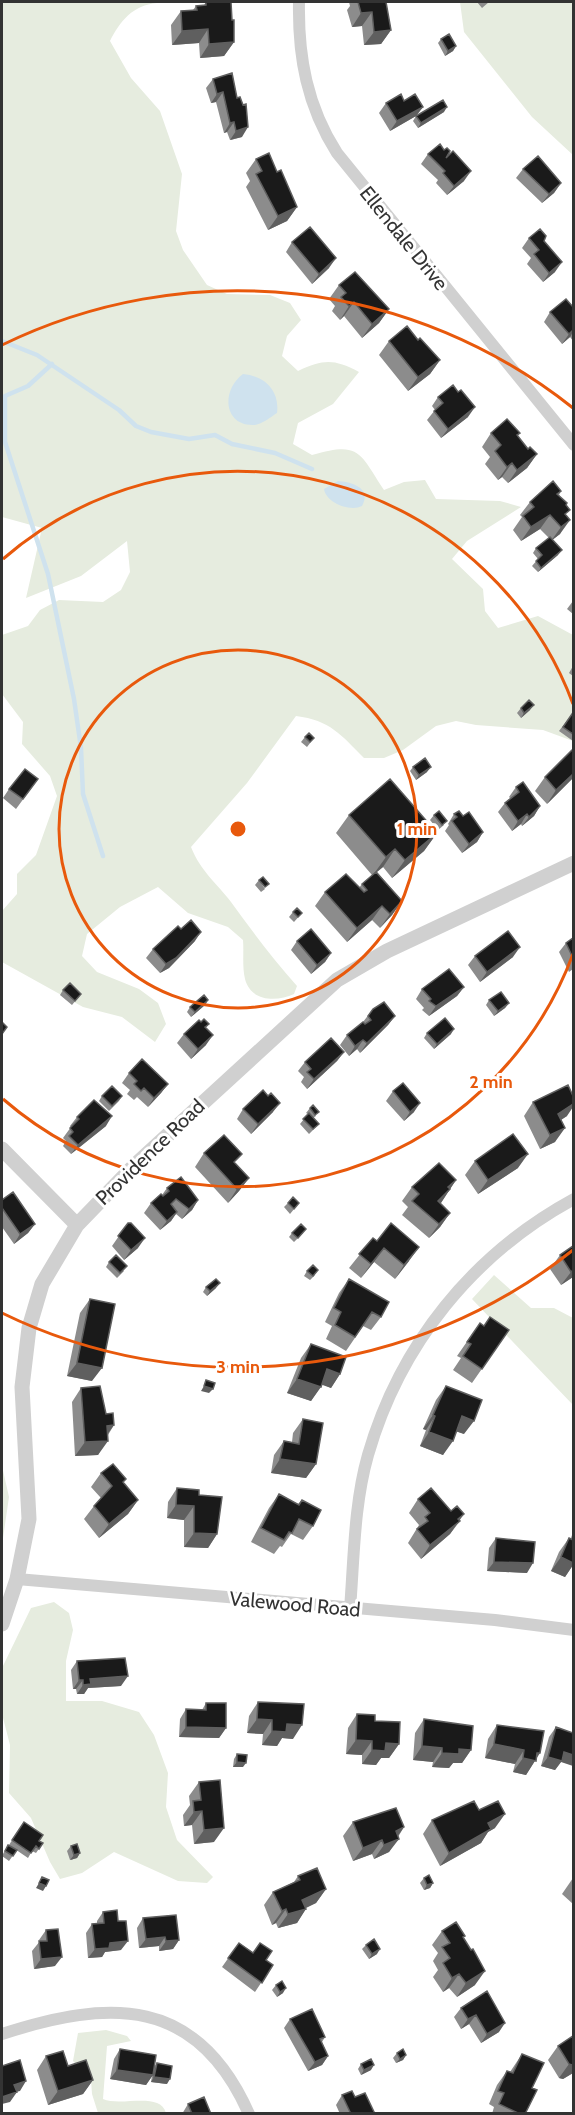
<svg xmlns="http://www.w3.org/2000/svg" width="575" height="2115" font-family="Cabin,sans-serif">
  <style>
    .green { fill: #e6ecdf }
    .water { fill: #cfe2ee }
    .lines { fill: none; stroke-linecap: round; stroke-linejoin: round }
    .stream { stroke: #cfe2ee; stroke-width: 4.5 }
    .minor { stroke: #d0d0d0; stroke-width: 12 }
    .tertiary { stroke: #d0d0d0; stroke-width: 15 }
    .wall { fill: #8c8c8c }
    .shaded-wall { fill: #5f5f5f }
    .building { fill: #1a1a1a; stroke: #5f5f5f; stroke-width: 1.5 }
    .ring { fill: none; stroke: #e8590c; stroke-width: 3 }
    .labels { text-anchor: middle; stroke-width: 6; stroke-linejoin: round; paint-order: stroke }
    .street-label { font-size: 20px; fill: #333; stroke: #fff }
    .centre { fill: #e8590c; stroke: #fff; stroke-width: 3 }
    .ring-label { font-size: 18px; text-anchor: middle; font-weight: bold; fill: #e8590c; stroke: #fff; stroke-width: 6; stroke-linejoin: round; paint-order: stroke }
  </style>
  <rect width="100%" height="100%" fill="#fff"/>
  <path class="green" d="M2,2H176C171,3 164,2 157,3C133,5 120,21 110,41L131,78L160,111L182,174L176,231L183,250L207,285L227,294L270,295L290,303L301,320L287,336L282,356L298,371C324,359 334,359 359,372L333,404L298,423L293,444L312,455C360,441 359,452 384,490L404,482L425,480L436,499L500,501L521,507L467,541L452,559L483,589L485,611L498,628L538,616L573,635V741L543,730L476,725L456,721L436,726L403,750L384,758H364C341,735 330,720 296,716L247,783L191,847C201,872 216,882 231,902C252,931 273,959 297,986L294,994C277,1002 251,1002 245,979C242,967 244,952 243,940L228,927L188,913L158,887L120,907L87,934L82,956L97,972L139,989L158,1003L166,1024L155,1042L122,1017L83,1007L2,962V911L17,894V874L36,855L57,796L50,776L22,744L23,722L2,694V635L28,626L40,610L59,600L103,602L121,590L130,572L127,541L81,576L26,598L42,528L2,517Z
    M460,2H573V155L532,117L464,32Z
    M494,1275L531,1308H554L573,1318V1405L472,1299Z
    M2,1466L9,1497L2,1545Z
    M54,1602L69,1613L73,1630L66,1661V1701H102L139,1712L154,1735L168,1773L166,1807L177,1840L213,1877L207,1883L178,1881L114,1852L82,1873L60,1879L50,1862L31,1818L9,1793L10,1745L2,1714V1668L31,1608Z
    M106,2030L127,2036L131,2041L107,2046L103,2099C121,2107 160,2091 166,2113H98L92,2094L91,2080L73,2061L78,2033Z"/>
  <path class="water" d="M243,374C264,376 280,390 277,413C271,417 262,424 255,425C223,427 221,390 243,374Z
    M338,481C352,482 372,488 362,506C350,512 326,503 324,489Z"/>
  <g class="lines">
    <path class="stream" d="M2,341L37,355L119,410L136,426L151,432L189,439L215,435L232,444L275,453L312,469
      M52,364L28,386L5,396V442L48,574L74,699L81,748L83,794L103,856"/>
    <path class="minor" d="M299,2C298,57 307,106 337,153L574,445
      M17,1579L495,1620L574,1630
      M350,1609C354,1558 354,1504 368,1455C400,1344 473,1254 574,1199
      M2,2034C110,1999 197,1996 249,2114"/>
    <path class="tertiary" d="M2,1149L77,1225
      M2,1624L17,1579L29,1519L22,1387L29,1328L42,1284L77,1225L134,1166L337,980L387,951L574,863"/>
  </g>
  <path class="wall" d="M206,2L234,42L224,56L200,58L199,43L172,45L171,25L181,11L193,10L196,6L204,5Z
    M349,2H386L391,30L381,44L364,45L362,26L352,27L347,10L350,6Z
    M477,2H489L482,8Z
    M441,39L456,46L453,51L445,56L438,43Z
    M213,79L237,98L243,105L242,137L230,140L227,132L224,133L216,102L211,103L206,88Z
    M404,101L423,107L416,116L390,131L379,113L386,103Z
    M444,112L418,128L413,121L416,116Z
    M444,150L446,158L464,181L447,195L436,183L438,180L421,164L428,154Z
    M256,159L277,172L297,207L287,221L268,230L246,187L250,181L246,173Z
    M523,169L561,183L554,193L542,203L516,178Z
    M529,238L544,241L555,272L543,282L527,264L531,258L522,248Z
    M292,242L329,268L312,284L286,252Z
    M339,285L389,309L379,323L362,338L344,316L340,320L332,311L335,306L329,299Z
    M573,307V341L570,337L562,344L544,322L550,312Z
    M418,340L440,360L430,374L408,391L379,355L389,341Z
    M438,397L468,417L441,438L427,420L435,410L432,406Z
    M491,433H520L518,436L528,449L537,454L527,468L508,483L502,477L498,480L485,464L490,457L482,447Z
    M561,491L559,495L566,505V516L560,534L552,540L558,555L538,572L532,566L538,559L533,553L536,548L549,538L540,529L521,541L513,530L522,517L520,515L530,502Z
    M573,601V614L567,609Z
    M573,666V676L569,673Z
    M521,708L530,710L521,718L517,713Z
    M572,714L573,715V741L559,731Z
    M305,737L314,738L307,747L301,742Z
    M413,767L427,772L416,780L410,771Z
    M545,777L573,778L547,804L535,791Z
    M38,779L16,809L3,798L9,789Z
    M516,787L540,806L534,816L522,826L521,824L512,831L498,812L505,803L510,798L509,797Z
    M454,814L463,816L483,832L477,842L462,853L445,831L449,825L448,824Z
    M349,815L437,833L424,851L392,878L383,867L377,872L402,901L392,915L380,928L372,920L347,942L315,906L325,892L359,888L362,884L372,875L336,833Z
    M434,815L444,825L438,830L430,820Z
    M259,880L265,889L261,892L255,885Z
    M293,912L302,913L294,922L289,917Z
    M573,938V969L569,972L559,952L566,943Z
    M195,941L169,968L160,973L146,958L153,949Z
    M297,941L331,953L325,962L311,974L291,950Z
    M475,956L513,957L480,982L468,965Z
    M464,987L457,996L429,1016L422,1010L424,1008L416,999L422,989Z
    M63,990L81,994L72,1005L60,995Z
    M208,1000L205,1005L191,1017L187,1012L190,1007Z
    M489,1000L509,1003L505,1008L494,1016L486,1005Z
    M373,1009L395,1016L388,1025L360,1053L357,1049L349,1056L340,1045L347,1035L363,1022Z
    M201,1022L209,1024L206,1028V1045L191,1059L177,1043L184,1034Z
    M427,1033L451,1034L434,1049L424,1038Z
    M344,1052L337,1061L307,1089L301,1082L304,1077L298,1071L305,1062Z
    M129,1073L168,1084L161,1093L148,1107L137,1097L134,1100L127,1094L130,1090L122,1083Z
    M393,1091L414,1112L404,1121L386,1101Z
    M102,1096H122L119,1101L109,1111L99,1101Z
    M533,1102L567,1116L561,1120L555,1142L540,1149L524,1116Z
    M310,1108L316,1116L313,1118L319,1124L309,1134L300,1124L308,1114L306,1113Z
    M243,1109L273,1112L251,1134L237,1119Z
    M77,1117L106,1126L71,1154L63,1146L66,1141L63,1138L71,1127L70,1126Z
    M204,1153L236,1164L249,1178L239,1191L228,1203L195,1167Z
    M475,1161L518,1168L478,1194L465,1175Z
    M456,1180L440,1204L450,1213L440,1227L429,1238L402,1215L408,1207L402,1201L412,1187Z
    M167,1188L198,1200L192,1210L182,1219L176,1214L171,1221L160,1230L144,1213L151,1203L162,1195Z
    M2,1200L35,1224L28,1233L14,1244L2,1227Z
    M288,1203H299L290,1214L284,1207Z
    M128,1223L138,1248L124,1260L112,1246Z
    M292,1233H303L294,1242L289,1237Z
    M373,1238L409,1261L395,1279L374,1262L361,1278L349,1268Z
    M573,1246V1277L561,1285L550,1269L560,1255Z
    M109,1262L124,1271L117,1278L106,1267Z
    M307,1271L315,1275L310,1280L304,1276Z
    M349,1279L381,1317L371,1330L363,1326L346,1351L326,1339L332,1326L325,1322L339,1293Z
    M206,1287L216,1288L207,1296L203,1292Z
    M90,1299L92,1381L67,1376L80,1313Z
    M480,1323L484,1326L509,1330L472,1383L453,1370L461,1358L457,1356Z
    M311,1344L340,1374L331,1388L322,1384L311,1401L287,1393L301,1358Z
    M446,1386L464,1434L456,1431L443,1455L420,1446L426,1430L423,1429L436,1400Z
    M81,1388L106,1414L114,1425L108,1435L98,1455L75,1456L72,1402Z
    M303,1419L316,1464L306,1478L271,1473L274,1455L284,1441L292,1442L293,1433Z
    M101,1473L126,1479L123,1483L138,1500L128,1514L99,1538L84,1519L94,1506L101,1498L91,1487Z
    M177,1488L199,1495L217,1534L208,1548L184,1547V1520L167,1518L168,1502Z
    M279,1494L298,1504L302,1500L313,1526L303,1540L291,1534L282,1547L280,1546L274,1554L251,1542L269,1508Z
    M418,1499L451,1511L460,1521L450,1534L421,1559L408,1543L419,1525L409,1513Z
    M573,1532V1565L565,1577L551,1571L559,1552L569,1538H571Z
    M496,1538L527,1573L487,1571L489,1548Z
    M77,1661L121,1686L88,1688L84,1694H77L76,1689H73L71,1670Z
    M258,1702L293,1739L282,1738L277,1746L262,1745L263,1734L247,1733L249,1716Z
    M206,1703L226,1728L219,1738L179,1737L180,1719L186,1709L202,1710Z
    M357,1714L375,1721L399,1744L389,1758H381L376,1765L362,1764V1755L346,1754L348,1728Z
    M424,1719L471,1750L462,1763H453L449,1768L432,1767L433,1762L413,1760L415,1733Z
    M497,1725L536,1759L526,1775L513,1772L515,1764L485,1758L488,1739Z
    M556,1727L561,1762L555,1770L541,1766L549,1737Z
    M237,1754L243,1767H233L234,1759Z
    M199,1782L214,1842L194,1844L192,1825L184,1826L183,1815L190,1805L189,1796Z
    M479,1810L495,1828L488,1832L481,1843L440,1866L423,1834L432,1820Z
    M24,1822L39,1841L43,1843L36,1853L32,1851L28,1858L9,1845Z
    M353,1822L404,1827L389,1852L374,1859L372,1854L353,1861L343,1836Z
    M71,1846L80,1853L77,1858L70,1860L67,1851Z
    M5,1850H17L9,1861L2,1856Z
    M298,1876L326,1889L316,1903L306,1908L297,1923L278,1928L276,1923L272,1925L264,1905L273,1892L294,1882Z
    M424,1878L433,1883L430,1888L424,1890L420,1883Z
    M573,1878V1904L562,1894Z
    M103,1912L118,1921L121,1950L105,1952L102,1957L88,1958L86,1933L92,1924L97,1923V1921Z
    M143,1918L179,1940L173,1949L159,1951V1946L139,1948L137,1928Z
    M46,1930L55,1966L34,1969L32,1951L40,1941L39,1940Z
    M442,1931L463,1938L475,1985L457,1997L449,1988L443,1992L433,1977L438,1970L433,1961L438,1953L432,1945Z
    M239,1943L273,1965L255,1992L222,1967Z
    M366,1945L377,1954L369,1959L362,1949Z
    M276,1985L283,1993L277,1997L272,1990Z
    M487,1991L499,2032L481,2043L469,2024L461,2029L454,2017L461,2008Z
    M290,2019L325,2037L322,2042L328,2056L322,2065L308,2071L284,2028Z
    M573,2036V2073L563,2079L559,2078L548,2060L558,2046Z
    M120,2049L154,2067L157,2063L167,2084L151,2082L152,2076L146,2085L110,2079L114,2059Z
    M397,2053L406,2055L403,2060L396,2063L393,2058Z
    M522,2054L532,2088L525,2114H492L494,2107L489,2104L497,2085L507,2071L510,2072Z
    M46,2056L93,2080L83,2094L48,2105L37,2070Z
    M361,2064L371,2070L361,2075L358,2069Z
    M342,2095L355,2097L375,2114H340L336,2105Z
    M188,2104L211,2114H182Z"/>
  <path class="shaded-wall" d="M372,12L362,26L352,27L361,13Z
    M208,29L199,43L172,45L182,31Z
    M391,30L381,44L364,45L374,32Z
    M234,42L224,56L200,58L209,44Z
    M456,46L453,51L445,56L448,51Z
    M223,92L216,102L211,103L217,94Z
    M423,107L416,116L390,131L397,121Z
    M447,107L444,112L418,128L421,123Z
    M234,122L227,132L224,133L230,123Z
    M248,127L242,137L230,140L236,131Z
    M471,171L464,181L447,195L454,186Z
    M561,183L554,193L542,203L549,194Z
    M297,207L287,221L268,230L278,216Z
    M336,258L329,268L312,284L319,274Z
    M562,262L555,272L543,282L549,273Z
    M354,302L344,316L340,320L349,306Z
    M389,309L379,323L362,338L372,324Z
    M573,330V332L570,337L562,344L569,334Z
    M440,360L430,374L408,391L418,377Z
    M475,407L468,417L441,438L448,429Z
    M537,454L527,468L508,483L517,470Z
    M512,463L502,477L498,480L507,467Z
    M550,515L540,529L521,541L531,527Z
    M570,520L560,534L551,541L561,527Z
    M562,550L558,555L538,572L541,568Z
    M534,705L530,710L521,718L524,713Z
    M431,767L427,772L416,780L419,775Z
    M573,774V778L547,804L556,790Z
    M540,806L534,816L522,826L529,817Z
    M527,814L521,824L512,831L518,821Z
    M483,832L477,842L462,853L469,844Z
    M437,833L424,851L392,878L405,860Z
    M395,849L383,867L373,875L386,857Z
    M402,901L392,915L380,928L390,914Z
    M382,906L372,920L347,942L357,928Z
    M201,932L195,941L169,968L160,973L166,964Z
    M520,947L513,957L480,982L487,972Z
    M331,953L325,962L311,974L317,965Z
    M464,987L457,996L429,1016L436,1006Z
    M208,1000L205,1005L191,1017L195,1012Z
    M509,1003L505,1008L494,1016L498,1011Z
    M395,1016L388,1025L360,1053L367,1043Z
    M454,1029L451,1034L434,1049L437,1044Z
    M213,1035L206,1045L191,1059L198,1049Z
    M363,1040L357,1049L349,1056L355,1046Z
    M344,1052L337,1061L307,1089L314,1079Z
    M168,1084L161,1093L148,1107L154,1098Z
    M280,1103L273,1112L251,1134L258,1124Z
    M420,1103L414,1112L404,1121L410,1112Z
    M573,1104V1107L567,1116L548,1128L558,1114Z
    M112,1116L106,1126L71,1154L78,1145Z
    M565,1128L555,1142L540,1149L550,1135Z
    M528,1154L518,1168L478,1194L488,1180Z
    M249,1178L239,1191L228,1203L237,1189Z
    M456,1180L441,1203L429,1215L448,1187Z
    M198,1200L192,1210L182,1219L189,1209Z
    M177,1212L171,1221L160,1230L167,1221Z
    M450,1213L440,1227L429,1238L439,1224Z
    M35,1224L28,1233L14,1244L20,1234Z
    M145,1238L138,1248L124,1260L131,1250Z
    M419,1247L409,1261L395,1279L404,1265Z
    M384,1248L374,1262L361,1278L371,1264Z
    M573,1270V1277L561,1285L571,1272Z
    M220,1283L216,1288L207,1296L210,1291Z
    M77,1363L102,1368L92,1381L67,1376Z
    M327,1369L340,1374L331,1388L317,1383Z
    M297,1379L321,1387L311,1401L287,1393Z
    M204,1386L213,1389L209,1393L201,1391Z
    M433,1415L435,1416L426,1430L423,1429Z
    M462,1416L474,1421L464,1434L452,1430Z
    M114,1425L104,1439L107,1426Z
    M429,1432L453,1441L443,1455L420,1446Z
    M108,1441L98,1455L75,1456L85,1442Z
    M280,1459L316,1464L306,1478L271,1473Z
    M138,1500L128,1514L99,1538L109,1524Z
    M176,1505L194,1506L184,1520L167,1518Z
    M464,1514L450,1534L421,1559L430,1545Z
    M194,1533L217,1534L208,1548L184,1547Z
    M561,1557L573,1563V1565L565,1577L551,1571Z
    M494,1562L533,1563L527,1573L487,1571Z
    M128,1676L121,1686L88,1688L84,1694H77L83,1685L90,1679Z
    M79,1680H83L76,1689H73Z
    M257,1719L272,1720L263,1734L247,1733Z
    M287,1724L302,1725L293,1739L282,1738L277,1746L262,1745L272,1731Z
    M186,1727L226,1728L219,1738L179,1737Z
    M356,1740L372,1741L362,1755L346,1754Z
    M386,1743L399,1744L389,1758H381L376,1765L362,1764L372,1750Z
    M494,1744L524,1750L515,1764L485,1758Z
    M422,1746L442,1748L433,1762L413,1760Z
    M459,1749L471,1750L462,1763H453L449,1768L432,1767L442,1753Z
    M564,1752L573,1755V1766L561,1762L555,1770L541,1766L548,1757Z
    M537,1753H540L526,1775L513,1772L523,1758Z
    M237,1762L246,1763L243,1767H233Z
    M202,1811L192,1825L184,1826L194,1812Z
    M505,1814L495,1828L488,1832L481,1843L440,1866L449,1853L488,1823Z
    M404,1827L395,1840L399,1839L389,1852L374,1859L384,1845L396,1831Z
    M224,1828L214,1842L194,1844L204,1830Z
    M382,1840L372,1854L353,1861L363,1848Z
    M80,1853L77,1858L70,1860L74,1855Z
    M39,1883L46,1886L43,1891L36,1888Z
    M433,1883L430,1888L424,1890L427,1885Z
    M326,1889L316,1903L299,1911L306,1909L297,1923L278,1928L288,1914L302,1900Z
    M286,1909L276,1923L272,1925L282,1911Z
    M165,1937L159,1946L139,1948L146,1939Z
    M179,1940L173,1949L159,1951L166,1941Z
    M128,1941L121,1950L105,1952L102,1957L88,1958L95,1949L110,1943Z
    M380,1949L377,1954L369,1959L372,1954Z
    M62,1957L55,1966L34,1969L41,1959Z
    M485,1971L475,1985L457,1997L466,1983Z
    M459,1974L449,1988L443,1992L452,1978Z
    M286,1988L283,1993L277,1997L280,1992Z
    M476,2015L469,2024L461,2029L468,2019Z
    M505,2023L499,2032L481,2043L487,2034Z
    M406,2055L403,2060L396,2063L400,2059Z
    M328,2056L322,2065L308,2071L315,2062Z
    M569,2064H573V2073L563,2079L559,2078Z
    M374,2065L371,2070L361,2075L364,2070Z
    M117,2070L153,2075L146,2085L110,2079Z
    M154,2077L170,2079L167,2084L151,2082Z
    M93,2080L83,2094L48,2105L58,2091Z
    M26,2081L20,2091L8,2094L14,2085Z
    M17,2092L10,2102L2,2104V2097Z"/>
  <path class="building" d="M206,2H231L232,20H234V42L209,44L208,29L182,31L181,11L197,10L196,6L206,5Z
    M358,2H386L391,30L374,32L372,12L361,13Z
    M449,34L456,46L448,51L441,39Z
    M232,73L237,98L240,97L243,105L246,104L248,127L236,131L234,122L230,123L223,92L217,94L213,79Z
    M401,94L404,101L415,94L423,107L397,121L386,103Z
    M443,100L447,107L421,123L416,116Z
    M440,144L444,150L447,148L450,151L446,158L453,151L471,171L454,186L443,173L445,171L428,154Z
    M269,153L277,172L281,170L297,207L278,216L256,174L262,171L256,159Z
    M538,156L561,183L549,194L523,169Z
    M310,227L336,258L319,274L292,242Z
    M540,229L546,236L544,241L562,262L549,273L534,254L539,250L529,238Z
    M355,272L389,309L372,324L354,302L349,306L341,297L346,293L339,285Z
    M566,299L573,307V330L569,334L550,312Z
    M407,326L418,340L420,338L440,360L418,377L389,341Z
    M453,385L458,392L461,390L475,407L448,429L434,411L443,403L438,397Z
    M507,419L520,433L517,435L528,449L530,447L537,454L517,470L512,463L507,467L495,451L501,445L491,433Z
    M553,481L561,491L557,494L567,503L566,505L570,510L565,514L570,520L561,527L550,515L531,527L523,516L534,507L530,502Z
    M550,537L562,550L541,568L536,561L542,555L536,548Z
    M529,700L534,705L524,713L521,708Z
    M572,714L573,715V734L563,727Z
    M309,733L314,738L310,742L305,737Z
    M573,749V774L556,790L545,777Z
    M425,758L431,767L419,775L413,767Z
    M25,769L38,779L23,799L9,789Z
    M390,779L437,833L405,860L395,849L386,857L349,815Z
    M523,782L540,806L529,817L527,814L518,821L505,803L519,792L516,787Z
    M439,811L447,821L442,825L434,815Z
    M459,811L463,816L469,812L483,832L469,844L452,821L457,817L454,814Z
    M376,872L402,901L390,914L382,906L357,928L325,892L346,874L364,892L367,890L362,884Z
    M263,877L269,884L265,887L259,880Z
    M297,908L302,913L298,917L293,912Z
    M191,920L201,932L176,958L166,964L153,949L178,926L181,929Z
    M311,929L331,953L317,965L297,941Z
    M508,931L520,947L487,972L475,956Z
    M573,938V958L566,943Z
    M449,969L464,987L436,1006L429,1001L431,999L422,989Z
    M70,983L81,994L75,1001L63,990Z
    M501,992L509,1003L498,1011L489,1000Z
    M204,995L208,1000L195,1012L190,1007Z
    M384,1002L395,1016L367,1043L363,1040L355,1046L347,1035L363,1022L365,1024L371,1020L368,1016L373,1009Z
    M445,1018L454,1029L437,1044L427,1033Z
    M204,1019L209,1024L205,1027L213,1035L198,1049L184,1034L199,1020L201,1022Z
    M2,1022L7,1027L2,1034Z
    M331,1038L344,1052L314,1079L307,1072L311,1069L305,1062Z
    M142,1059L168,1084L154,1098L144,1088L141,1091L134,1084L137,1081L129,1073Z
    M403,1083L420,1103L410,1112L393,1091Z
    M568,1085L573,1096V1104L558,1114L565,1128L550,1135L533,1102Z
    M112,1086L122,1096L112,1106L102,1096Z
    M263,1090L268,1096L271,1093L280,1103L258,1124L243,1109Z
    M94,1100L112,1116L78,1145L69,1136L73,1132L70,1128L79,1119L77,1117Z
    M313,1105L319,1112L315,1115L310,1108Z
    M309,1113L319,1124L313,1129L303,1119Z
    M513,1134L528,1154L488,1180L475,1161Z
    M224,1135L242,1154L234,1162L249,1178L237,1189L204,1153Z
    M439,1163L456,1180L448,1187L450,1189L438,1201L450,1213L439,1224L412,1201L419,1194L412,1187Z
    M181,1177L198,1200L189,1209L176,1199L171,1204L177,1212L167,1221L151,1203L161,1194L163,1196L169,1191L167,1188Z
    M13,1192L35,1224L20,1234L2,1208V1200Z
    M293,1197L299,1203L294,1209L288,1203Z
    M128,1223H131L145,1238L131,1250L118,1236Z
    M391,1223L419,1247L404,1265L384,1248L371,1264L359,1254L373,1238L377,1241Z
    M301,1224L306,1229L298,1238L292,1233Z
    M573,1246V1270L571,1272L560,1255Z
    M116,1255L127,1266L120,1273L109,1262Z
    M313,1265L318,1270L313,1276L307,1271Z
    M216,1279L220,1283L210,1291L206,1287Z
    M349,1279L389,1302L381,1317L372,1312L355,1337L335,1325L341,1312L334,1308Z
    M90,1299L115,1304L102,1368L77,1363Z
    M490,1317L509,1330L482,1369L463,1356L471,1344L467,1342L480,1323L484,1326Z
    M311,1344L346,1357L340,1374L327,1369L321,1387L297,1379Z
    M206,1380L215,1383L213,1389L204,1386Z
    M100,1386L106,1414L113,1413L114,1425L107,1426L108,1441L85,1442L81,1388Z
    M446,1386L482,1400L474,1421L462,1416L453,1441L429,1432L435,1416L433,1415Z
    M303,1419L323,1423L316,1464L280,1459L284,1441L299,1444Z
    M113,1464L126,1479L123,1482L138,1500L109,1524L94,1506L112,1486L101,1473Z
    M177,1488L199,1490V1495L222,1497L217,1534L194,1533V1506L176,1505Z
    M431,1488L451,1511L457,1506L464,1514L458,1519L460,1521L430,1545L417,1529L428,1521L425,1517L430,1513L418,1499Z
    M279,1494L299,1505L302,1500L321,1510L313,1526L299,1519L292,1533L289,1532L284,1540L261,1528Z
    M496,1538L535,1542L533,1563L494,1562Z
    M569,1538L573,1540V1563L561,1557Z
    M125,1658L128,1676L90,1679L91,1684L83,1685V1680H79L77,1661Z
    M258,1702L304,1704L302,1725L287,1724L286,1732L272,1731V1720L257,1719Z
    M206,1703H226V1728L186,1727V1709L206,1710Z
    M357,1714L375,1715V1721L400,1722L399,1744L386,1743L385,1751L372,1750V1741L356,1740Z
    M424,1719L473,1726L471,1750L459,1749V1754L442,1753V1748L422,1746Z
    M497,1725L544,1731L540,1753H537L536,1761L523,1758L524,1750L494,1744Z
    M556,1727L573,1733V1755L564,1752L562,1761L548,1757Z
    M237,1754L247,1755L246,1763L237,1762Z
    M220,1780L224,1828L204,1830L202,1811L194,1812L193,1801L201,1800L199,1782Z
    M474,1801L479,1810L498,1801L505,1814L488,1823L491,1829L449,1853L432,1820Z
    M396,1808L404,1827L396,1831L399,1839L384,1845L382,1840L363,1848L353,1822Z
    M24,1822L43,1835L39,1841L43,1843L39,1849L36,1846L31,1853L12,1840Z
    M77,1844L80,1853L74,1855L71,1846Z
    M8,1845L17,1850L13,1856L5,1851Z
    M317,1868L326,1889L302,1900L306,1909L288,1914L286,1909L282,1911L273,1892L300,1880L298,1876Z
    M429,1875L433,1883L427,1885L424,1878Z
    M42,1877L49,1880L46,1886L39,1883Z
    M117,1910L118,1921H126L128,1941L110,1943L109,1948L95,1949L92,1924L104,1923L103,1912Z
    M176,1915L179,1940L166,1941L165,1937L146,1939L143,1918Z
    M456,1922L465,1936L463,1937L471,1950L473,1949L485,1971L466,1983L459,1974L452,1978L443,1963L450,1958L442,1947L450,1943L442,1931Z
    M58,1929L62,1957L41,1959L39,1941H47L46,1930Z
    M374,1939L380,1949L372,1954L366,1945Z
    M239,1943L253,1953L260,1943L272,1951L266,1960L273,1965L262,1983L228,1958Z
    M282,1981L286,1988L280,1992L276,1985Z
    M487,1991L505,2023L487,2034L476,2015L468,2019L461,2008Z
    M312,2009L325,2037L320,2039L328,2056L315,2062L290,2019Z
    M573,2036V2064L572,2065L569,2064L558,2046Z
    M120,2049L156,2055L153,2075L117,2070Z
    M403,2049L406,2055L400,2059L397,2053Z
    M63,2051L68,2066L86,2060L93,2080L58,2091L46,2056Z
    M522,2054L544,2063L532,2088L537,2090L525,2114H520L499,2104L504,2093L498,2091L507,2071L513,2073Z
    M371,2059L374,2065L364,2070L361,2064Z
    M20,2060L26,2081L14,2085L17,2092L2,2097V2066Z
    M157,2063L172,2066L170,2079L154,2077Z
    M352,2091L355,2097L365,2093L375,2114H351L342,2095Z
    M204,2097L211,2114H192L188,2104Z"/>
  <g class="ring">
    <circle cx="238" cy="829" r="179"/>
    <path d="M573 954A358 358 0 0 1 3 1099M3 559A358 358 0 0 1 573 704"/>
    <path d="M573 1250A538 538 0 0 1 2 1313M2 345A538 538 0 0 1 573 408"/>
  </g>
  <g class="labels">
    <g class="street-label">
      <text transform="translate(404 238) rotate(51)" y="7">Ellendale Drive</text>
      <text transform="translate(150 1152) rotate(-44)" y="7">Providence Road</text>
      <text transform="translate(295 1604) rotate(5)" y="7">Valewood Road</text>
    </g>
  </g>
  <circle cx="238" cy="829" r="9" class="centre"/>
  <g class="ring-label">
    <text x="417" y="835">1 min</text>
    <text x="491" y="1088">2 min</text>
    <text x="238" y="1373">3 min</text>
  </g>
  <rect width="575" height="2115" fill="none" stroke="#333333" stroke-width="6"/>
</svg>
